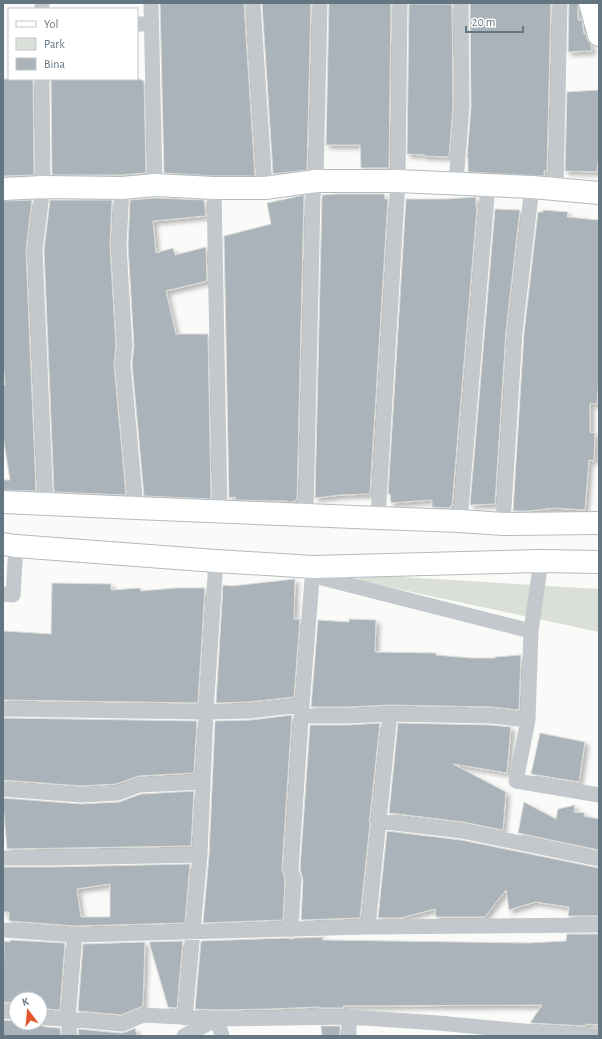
<svg xmlns="http://www.w3.org/2000/svg" width="602" height="1039" font-family="'Alegreya Sans',sans-serif">
  <style>
    .green { fill: #dadfd7 }
    .building { fill: #aab3b9; stroke: #dcdcda; fill-rule: evenodd; filter: url(#shadow) }
    .lines { fill: none; stroke-linecap: round; stroke-linejoin: round }
    .secondary-casing { stroke: #b3babf; stroke-width: 24 }
    .street { stroke: #c3c8cc; stroke-width: 15 }
    .secondary { stroke: #fff; stroke-width: 22 }
  </style>
  <defs>
    <filter id="shadow"><feDropShadow dx="3.5" dy="3.5" stdDeviation="2" flood-color="#0004"/></filter>
  </defs>
  <rect width="100%" height="100%" fill="#fafaf8"/>
  <path class="green" d="M386,576L599,589V632L351,579Z"/>
  <path class="building" d="M160,3H244L255,176H214L164,173Z
    M262,3H311L307,170L273,174Z
    M329,3H391L389,168H361L360,145H326Z
    M470,3H551L547,171H544V176L468,172V158H467L471,107Z
    M569,3H578V20H582L584,34H586L587,39L591,45L592,51L568,52Z
    M409,4H452L453,107L449,157L424,156L425,155L407,154Z
    M3,79H33L34,175L3,176Z
    M51,79H139L144,81L146,173L122,175H52Z
    M599,90V152L597,172L565,171L567,92Z
    M336,194H384L385,199H388L370,494L341,495L315,498L322,196V195Z
    M304,195L297,500L292,502H287V501H276L235,500V497L229,498L224,236L271,224L267,203L295,197Z
    M476,197V207L477,208L452,506H450L451,508L432,507V500L391,503L390,494H388L406,199H446Z
    M155,198L204,200L206,216L153,221L156,253L173,248L175,255L206,247L207,281L166,291L176,334H208L211,499L144,496L132,363L134,346L128,246L130,200Z
    M32,200L26,250L36,491L3,490V480H10L3,436V385H5L3,361V201Z
    M50,200H112L110,246L116,346L114,364L126,495L54,492L44,250Z
    M495,209L520,210L506,331L495,504L470,505Z
    M543,210L568,212L567,217L599,220V376L597,404L590,403V432L595,433L594,461L589,460L585,510L554,508L529,511H513L524,333L538,212H543Z
    M295,579L294,619H300L294,697L249,702L216,703L223,585L232,586Z
    M52,583L111,584V590L140,588L141,591L176,588H205L198,703L3,700V631L51,634Z
    M349,619L376,620L375,652L436,653V655L471,658H495V657L521,655L519,710L491,707L390,705L348,707H311L318,620L349,622Z
    M292,715L282,869L285,880L283,920L203,923L209,856L215,721L251,720Z
    M3,718L197,721L194,773L139,776L116,784L81,786L3,780Z
    M380,723L370,817L369,820L370,824L360,918L301,920L303,880L300,869L310,725H348Z
    M398,723L490,725L511,727L507,773L453,764L506,792L503,830L463,822L389,813Z
    M540,733L585,742L579,782L531,774Z
    M194,791L191,846L7,849L4,814H3V798L81,804L119,802L141,794Z
    M524,802L556,819L558,809L575,805L574,812L585,813L584,816L599,819V850L518,833Z
    M387,831L461,840L599,868V916H568L569,907L535,902L509,910L506,890L485,917H436L435,909L401,918H378Z
    M190,864L185,923L75,926L9,921V912H3V867H52ZM110,884V917H81L77,889Z
    M567,934H599V1025L586,1024V1026L530,1023L542,1005L343,1006V1008H319V1007L270,1009L217,1010L195,1009L201,941L288,938L291,939L295,938L325,937L322,938L323,940L528,943L566,941Z
    M10,940L65,943L60,1010L48,1009L40,1006V999H16V1003L3,1002L4,941L10,942Z
    M183,941L177,1008L168,1007L149,942Z
    M145,942L143,1006L121,1015L78,1011L83,944Z
    M3,1020L16,1021V1023H36L45,1027L60,1028L61,1036H3Z
    M321,1026H340V1036H322Z
    M135,1028L137,1036H79L78,1029L121,1033L126,1032Z"/>
  <g class="lines">
    <defs>
      <path id="secondary" d="M590,3L599,35
        M3,189L43,187L122,188L155,185L214,188H265L316,181H398L532,187L599,193
        M3,502L136,508L378,518L460,521L503,524L599,523
        M3,544L16,546L216,561L313,567L541,561L599,562"/>
    </defs>
    <use href="#secondary" class="secondary-casing"/>
    <path class="street" d="M42,3V9
      M151,3L155,185
      M253,3L265,188
      M137,24H152
      M42,79L43,187L35,250L46,504
      M456,183L462,107L461,3
      M122,188L119,246L125,346L123,363L136,508
      M214,188L220,512
      M556,189L560,3
      M306,515L313,195L316,181L320,3
      M378,518L398,181L400,3
      M460,521L488,185
      M503,524L515,332L532,187
      M316,567L322,578L531,631L541,561
      M3,594L13,595L16,546
      M531,631L528,720L516,781L599,795
      M3,709L206,712L250,711L302,705
      M302,716H348L390,714L491,716L528,720
      M3,789L81,795L118,793L139,785L203,782
      M378,821L462,831L599,859
      M3,858H52L200,855
      M368,927L390,714
      M3,930L75,935L368,927L599,925
      M291,930L294,879L291,870L302,705L313,567
      M3,1011L16,1012
      M40,1015L46,1018L68,1019L122,1024L143,1015L217,1019L349,1017L438,1023L546,1033L595,1036
      M185,1018L200,855L206,712L216,561
      M70,1036L68,1019L75,935
      M184,1036L217,1019L222,1036
      M349,1036V1017"/>
    <use href="#secondary" class="secondary"/>
  </g>
  <rect width="602" height="1039" fill="none" stroke="#657683" stroke-width="8"/>
  <rect x="8" y="8" width="130" height="72" fill="#ffffff" stroke="#c1c8cd"/>
  <rect x="16" y="21" width="20" height="6" fill="#ffffff" stroke="#c1c8cd"/>
  <text x="44" y="28" font-size="12" fill="#657683">Yol</text>
  <rect x="16" y="38" width="20" height="12" fill="#dadfd7" stroke="#c1c8cd"/>
  <text x="44" y="48" font-size="12" fill="#657683">Park</text>
  <rect x="16" y="58" width="20" height="12" fill="#aab3b9" stroke="#c1c8cd"/>
  <text x="44" y="68" font-size="12" fill="#657683">Bina</text>
  <g transform="translate(28 1011) rotate(344)"><circle r="19" fill="#ffffff" stroke="#c1c8cd"/>
  <path d="M0-3L7 15L0 10L-7 15Z" fill="#e4572e"/>
  <text y="-6" font-size="11" font-weight="bold" text-anchor="middle" fill="#657683">K</text>
  </g>
  <path d="M466 26v6h57v-6" fill="none" stroke="#657683" stroke-width="2"/>
  <text x="472" y="26" font-size="12" fill="#657683" stroke="#ffffff" stroke-width="3" paint-order="stroke">20 m</text>
</svg>
